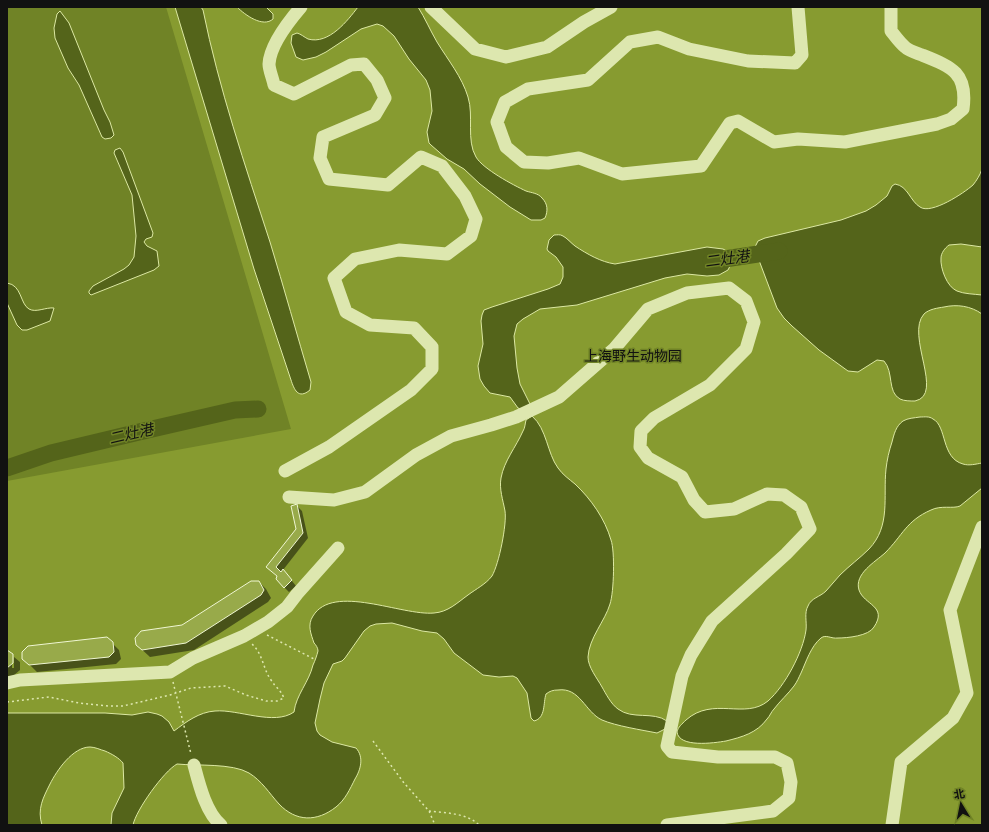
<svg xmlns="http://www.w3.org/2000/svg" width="989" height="832" font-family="Mulish,'Noto Sans SC',sans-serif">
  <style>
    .green { fill: #879b30 }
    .water { fill: #54641a; stroke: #dce8a3 }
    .shadow { fill: #0007 }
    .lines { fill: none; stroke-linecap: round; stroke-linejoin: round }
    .river { stroke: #54641a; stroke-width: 17 }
    .building { fill: #98aa4a; stroke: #eff6d2 }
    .path { stroke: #dde7af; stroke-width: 1.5; stroke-dasharray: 2 3; stroke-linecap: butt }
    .minor { stroke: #dde7af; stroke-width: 13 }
    .labels { text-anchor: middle; stroke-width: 3; stroke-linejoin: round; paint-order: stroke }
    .park-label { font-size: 14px; fill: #111; stroke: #708326 }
    .water-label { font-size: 15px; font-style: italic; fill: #111; stroke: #708326 }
  </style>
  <rect width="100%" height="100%" fill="#708326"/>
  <path class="green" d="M166,7H982V825H7V481L291,429Z"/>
  <path class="water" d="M175,7H201L203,10C219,89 245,165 270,242C284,288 297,335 311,382L310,390C298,400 294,389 291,380L254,269Z
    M237,7H266L273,14V19C263,28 245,15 237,7Z
    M358,7H418C425,18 430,30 437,42C448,60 462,77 468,97C474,116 466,140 476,157C483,169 513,185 526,191C532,193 538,193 542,198C548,204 548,211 545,218L541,220H531L510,207L480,184L464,169L447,159L431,145L429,143L427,132L432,111L430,90L426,80L409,59L394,36L383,26L377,24L361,29L326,52L316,57L303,60L296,57L291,43L292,35L297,33C301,34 304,37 308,39C329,45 348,20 358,7Z
    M60,11L69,23L104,110L110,122L114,135L111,138L105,139L102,137L79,85L68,68L55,38L54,28L57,14Z
    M120,148L123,152L153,233L152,237L146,239L144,242L147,246L157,251L159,266L154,270L91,295L89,293V291L93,286L124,269L129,265L134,257L136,236L132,195L114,153L115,150Z
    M982,169V247L961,244L949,245C945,248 941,253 941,258C940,268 947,287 957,291C964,294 974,294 982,295V314C971,306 957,304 944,307C938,308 929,309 924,314C905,335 945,395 915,401C910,401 904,401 900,399C887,392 894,372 884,361L877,360L858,372L848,371L819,350L792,326L784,318L777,308L757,255L755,247L758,241L765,238L841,220L866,211L876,205L887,196L892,186L895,184C908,186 910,201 920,207C931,215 964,193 973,185C977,180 980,175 982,169Z
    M554,235C557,235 560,234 563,236C567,238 571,243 575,246C587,254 601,262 615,264L707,247L723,249L734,255V258L728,270L719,275L707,276L687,274L665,278L577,305L540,309L523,319L517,324L514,336L517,368L520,384L530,404L523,410L518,408L510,397L490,393L484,386L480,379L478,366L483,344L481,321L482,315L484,310L492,307L548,289L560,284L563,277V267L556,257L548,251L547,249L549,240Z
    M7,283C22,285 20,304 29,309C36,313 46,307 54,308L50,321L27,330H22L17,325L7,303Z
    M532,416C547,429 547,453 558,468C563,475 569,479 575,484C591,499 605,519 611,540C615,551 614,592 610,604C605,621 589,638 588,657C588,667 597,678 602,687C606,694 611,704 618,709C632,720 653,711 667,721L665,729L657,733C642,730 616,726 602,720C585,712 580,687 558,690C553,690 550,691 546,694C543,703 546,718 534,721L531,718L527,693L517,678L513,676L499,677L483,675L454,653L444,639L437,633L422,631L392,623L376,624L370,626L364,631L345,658L342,661L333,664L324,683L320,699L315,723L317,731L320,735L332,742L356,748C364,757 361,769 355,779C350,789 345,800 336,807C317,822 296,822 279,804C269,793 262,781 249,773C232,763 197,766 177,764C164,771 136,810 133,825H111L112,813L124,788L123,763C119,758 112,754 105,751C101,750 95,747 90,747C73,747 57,770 50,784C43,798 37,809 42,825H7V713H105L132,715L148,712L157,714L162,716L169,722L174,731C186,722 199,712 215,711C238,709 274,726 294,712C296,695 309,682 313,665C315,661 317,655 318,651C318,648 316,645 314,643C311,634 307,625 313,616C333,583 402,616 434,613C448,612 457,603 468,595C476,589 486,584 492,576C499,564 507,524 505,511C503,500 499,489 501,478C504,461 516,447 523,431C525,428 525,424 526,420Z
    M920,417C925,417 929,416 933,419C947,426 941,458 963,464C969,466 976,464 982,463V488L960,506C953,509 941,505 931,510C906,521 903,535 885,553C875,562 854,574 859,590C864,605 888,606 874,627C869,636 847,638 838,638C831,639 826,634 821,638C811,646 806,662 801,673C799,677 797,682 794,686C788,694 780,701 774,709C771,712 770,716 767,719C757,733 742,737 726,741C714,743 679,748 677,732C678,727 682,724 686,720C713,696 745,720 768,701C785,686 803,652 806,630C807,622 804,613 808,606C811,598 820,597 826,591C831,586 835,580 840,575C849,566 860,558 869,549C891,526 883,497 886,469C887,460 889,451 892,442C894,434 896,426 903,421C908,418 914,418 920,417Z"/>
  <path class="shadow" d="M297,506L302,511L308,538L283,570L296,586L289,592L284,587L278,577L268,567L297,529Z
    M259,582L266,589L271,598L268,602L194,650L150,657L137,645L183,626Z
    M112,643L119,650L121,659L116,664L37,672L23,658Z
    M7,651L12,655V668H14V657L20,662V670L13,676H7Z"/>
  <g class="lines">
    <path class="river" d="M711,261L779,251
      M7,468L51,453L139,432L235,410L258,409"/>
  </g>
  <path class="building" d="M297,504L303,533L276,567L281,572L283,569L292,580L284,588L276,579L277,576L266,567L296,529L291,506Z
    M251,581H259L264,590L261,595L186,643L142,650L136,645L135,638L141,631L182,625Z
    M107,637L113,642L114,652L109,657L29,665L22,659V652L28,646Z
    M7,650L13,654V663L7,668Z"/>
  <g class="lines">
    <path class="path" d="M267,635L314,659
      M173,682L191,754
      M7,702L49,697L79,703L109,706H123L170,695L191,688L225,686L246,695L266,701H277L284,698C280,689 276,688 271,680C263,669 263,654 252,644
      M373,741L404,783L429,811L435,825
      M429,811C446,813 467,813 479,825"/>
    <path class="minor" d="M431,7L475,49L506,57L547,47L584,22L611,7
      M798,7L802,55L795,63L748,61L689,49L658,37L630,42L588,80L528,89L505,102L497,122L506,147L524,162L548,163L579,158L622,174L701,166L730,123L738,121L774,142L798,139L845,142L937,124L951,119L963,109C968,73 952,67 922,55C917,53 909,51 905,47C900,43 895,36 891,31V7
      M285,471L329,447L411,390L432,369V347L414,328L370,325L346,312L334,278L355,259L399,250L447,254L471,236L476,219L465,196L442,166L421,157L388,185L329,179L320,158L323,137L375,115L385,98L377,80L364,64L351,65L294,94L274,85C273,79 269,70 269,64C270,45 289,21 301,7
      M289,497L334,500L365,492L416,455L451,436L491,425L516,417L559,397L614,349L648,309L687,293L729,288L746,301L754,322L746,349L710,385L654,418L641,431L640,447L648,458L682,477L694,500L705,512L734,509L767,494L784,495L801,507L810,529L786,554L712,621L691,655L682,676L667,746L672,752L718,757H775L787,763L791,782L789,798L773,811L667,825
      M7,683L20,680L170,672L193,658L244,636L268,622L287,607L297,594L338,548
      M194,765C199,784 206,813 221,825
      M892,825L901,762L953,718L967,693L950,610L982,527"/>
  </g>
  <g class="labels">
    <g class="park-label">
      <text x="633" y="361">上海野生动物园</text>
    </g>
    <g class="water-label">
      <text transform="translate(727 259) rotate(-8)" y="5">二灶港</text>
      <text transform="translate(131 434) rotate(-13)" y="5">二灶港</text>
    </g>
  </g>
  <rect width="989" height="832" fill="none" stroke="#111111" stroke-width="16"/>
  <g transform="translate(961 804) rotate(350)" stroke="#708326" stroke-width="3" paint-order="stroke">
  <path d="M0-3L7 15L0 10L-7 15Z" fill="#111111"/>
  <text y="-6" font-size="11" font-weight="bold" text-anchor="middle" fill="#111111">北</text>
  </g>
</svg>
